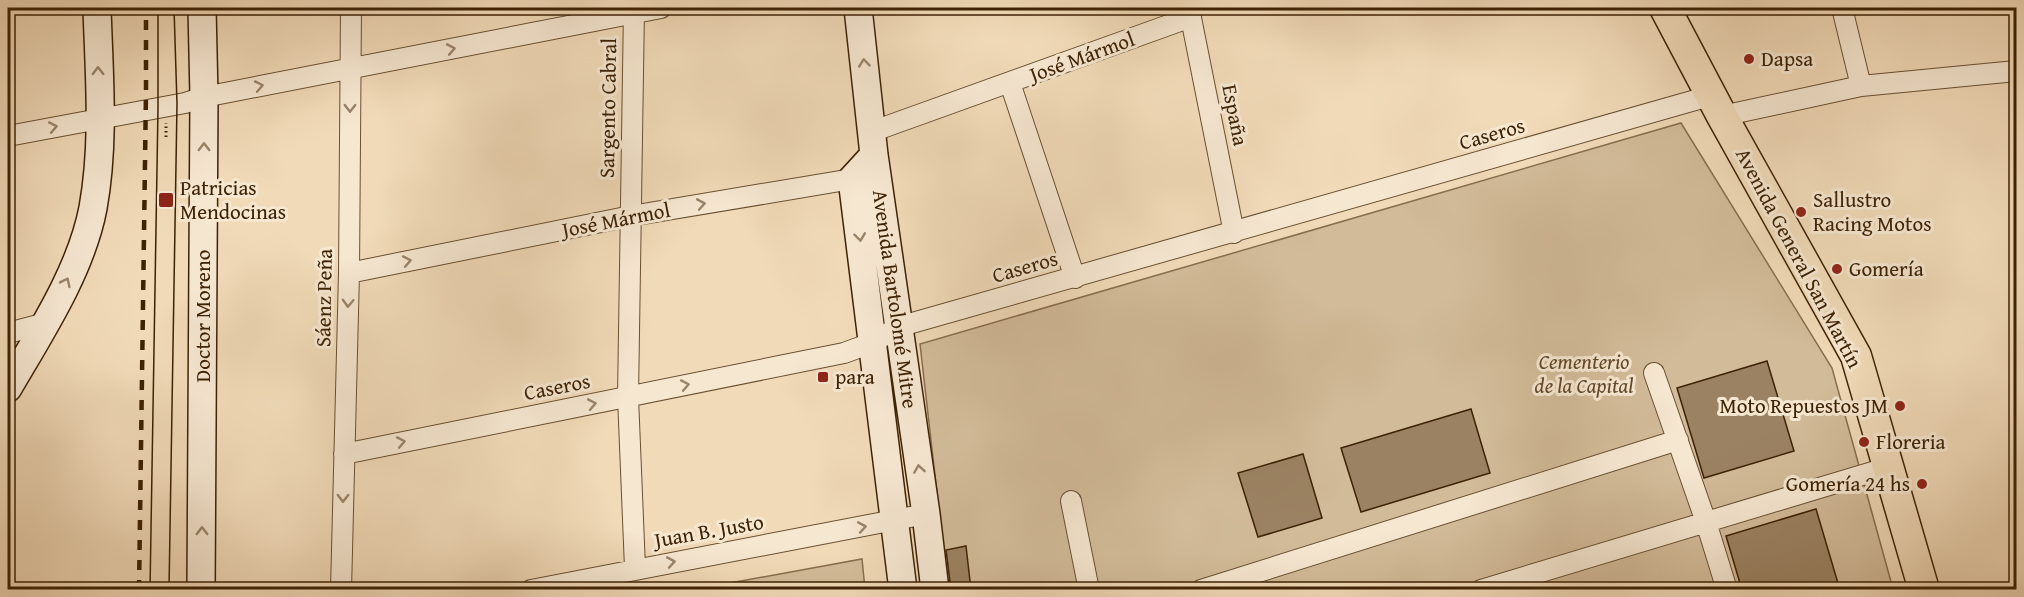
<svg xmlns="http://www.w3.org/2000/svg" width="2024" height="597" font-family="'Gentium Book Plus',serif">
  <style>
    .green { fill: #d2bb99; stroke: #886e4e; stroke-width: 1.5 }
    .building { fill: #9b8262; stroke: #3d2204; stroke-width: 1.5 }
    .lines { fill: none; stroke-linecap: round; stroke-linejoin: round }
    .street-casing { stroke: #6a5031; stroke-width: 22 }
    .secondary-casing { stroke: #3d2204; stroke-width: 30 }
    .primary-casing { stroke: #3d2204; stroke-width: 33 }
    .path { stroke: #3d2204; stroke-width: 3; stroke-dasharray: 1.5 3; stroke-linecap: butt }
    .street { stroke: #f6e7d1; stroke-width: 20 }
    .secondary { stroke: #f6e7d1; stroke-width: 27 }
    .primary { stroke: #f1dab8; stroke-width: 30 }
    .tram { stroke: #3d2204; stroke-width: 1.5 }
    .rail { stroke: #3d2204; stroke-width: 4.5; stroke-dasharray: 10 10; stroke-linecap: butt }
    .oneway { stroke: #9a846a }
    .poi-dot { fill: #8f2418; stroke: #f6e7d1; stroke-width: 2 }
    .labels { text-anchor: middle; stroke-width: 6; stroke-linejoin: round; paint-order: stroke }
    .street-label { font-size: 21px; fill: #3d2204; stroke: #f6e7d1 }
    .poi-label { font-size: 21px; fill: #3d2204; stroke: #f6e7d1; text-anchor: start }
    .park-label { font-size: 21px; font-style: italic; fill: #624829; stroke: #f6e7d1 }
  </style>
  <rect width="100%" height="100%" fill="#f1dab8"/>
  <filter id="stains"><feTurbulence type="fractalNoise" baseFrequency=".00333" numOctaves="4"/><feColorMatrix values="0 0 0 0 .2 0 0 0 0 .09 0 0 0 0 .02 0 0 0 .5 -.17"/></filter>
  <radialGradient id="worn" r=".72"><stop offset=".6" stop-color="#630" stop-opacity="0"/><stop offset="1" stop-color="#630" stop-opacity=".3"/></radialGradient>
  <path class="green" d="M1681,123L1832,368L1893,589H948L920,344Z
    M862,559L865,589H697Z"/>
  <path class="building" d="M1767,361L1794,451L1704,478L1677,388Z
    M1471,409L1490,473L1361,512L1341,448Z
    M1303,454L1322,518L1258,537L1238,473Z
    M1816,509L1840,590H1742L1726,536Z
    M966,546L971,590H951L946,550Z"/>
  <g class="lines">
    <defs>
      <path id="street" d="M634,8L628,397L635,568
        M1189,8L1234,233
        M1842,8L1861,86
        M1010,83L1075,278
        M1722,116L1861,86L2016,71
        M871,132L1191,17
        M8,136L185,103L204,97L661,8
        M349,273L631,216L852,179
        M8,333L46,323
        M1654,373L1706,522L1727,590
        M344,454L844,353L874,342L898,327L1713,95
        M1071,501L1089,590
        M341,590L349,273L351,8
        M531,590L926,514
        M1201,590L1678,440
        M1481,590L1889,467"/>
      <path id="secondary" d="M858,8L874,155L926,514L935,590
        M874,155L852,179L903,590
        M8,388C40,333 81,271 93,208C105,142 99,74 97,8
        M201,590L204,97L202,8"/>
      <path id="primary" d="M1665,8L1722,116L1856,356L1924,590"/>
    </defs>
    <use href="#street" class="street-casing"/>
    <use href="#secondary" class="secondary-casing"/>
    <use href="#primary" class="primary-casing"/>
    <path class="path" d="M166,137V123"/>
    <use href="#street" class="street"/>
    <use href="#secondary" class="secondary"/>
    <use href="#primary" class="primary"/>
    <path class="tram" d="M150,590L158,108V8
      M169,590L177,104L174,8"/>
    <path class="rail" d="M139,590L146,91V8"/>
  </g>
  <defs><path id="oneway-chevron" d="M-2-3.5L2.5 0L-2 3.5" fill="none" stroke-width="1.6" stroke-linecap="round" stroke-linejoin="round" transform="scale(1.5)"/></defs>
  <g class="oneway">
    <use href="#oneway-chevron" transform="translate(451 49) rotate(-11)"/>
    <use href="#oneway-chevron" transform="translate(864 63) rotate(-96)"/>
    <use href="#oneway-chevron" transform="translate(98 71) rotate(-91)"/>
    <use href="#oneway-chevron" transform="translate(259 86) rotate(-11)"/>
    <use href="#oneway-chevron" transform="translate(350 108) rotate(90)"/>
    <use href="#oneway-chevron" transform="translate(53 127) rotate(-11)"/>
    <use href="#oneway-chevron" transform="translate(204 147) rotate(-90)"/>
    <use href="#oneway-chevron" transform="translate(701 204) rotate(-10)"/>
    <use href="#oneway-chevron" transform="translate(860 237) rotate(83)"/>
    <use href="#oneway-chevron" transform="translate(407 261) rotate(-11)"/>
    <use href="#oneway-chevron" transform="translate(66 282) rotate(-64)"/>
    <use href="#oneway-chevron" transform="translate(348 303) rotate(92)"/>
    <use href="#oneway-chevron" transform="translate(685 385) rotate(-11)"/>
    <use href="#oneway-chevron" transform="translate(592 404) rotate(-11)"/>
    <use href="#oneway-chevron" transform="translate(401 442) rotate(-11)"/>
    <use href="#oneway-chevron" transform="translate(919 469) rotate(-99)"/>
    <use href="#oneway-chevron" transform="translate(343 498) rotate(91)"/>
    <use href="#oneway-chevron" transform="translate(862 527) rotate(-10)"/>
    <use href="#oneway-chevron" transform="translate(202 531) rotate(-90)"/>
    <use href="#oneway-chevron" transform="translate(671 562) rotate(-10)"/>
  </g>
  <g class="poi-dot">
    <circle cx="1749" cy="59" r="6"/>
    <rect x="158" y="192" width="16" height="16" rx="3"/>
    <circle cx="1801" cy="212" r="6"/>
    <circle cx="1837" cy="269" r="6"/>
    <rect x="817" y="371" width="12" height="12" rx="3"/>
    <circle cx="1900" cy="406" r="6"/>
    <circle cx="1864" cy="442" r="6"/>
    <circle cx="1922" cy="484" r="6"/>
  </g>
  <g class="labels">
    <g class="street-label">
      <text transform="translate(1082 57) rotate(-20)" y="7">José Mármol</text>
      <text transform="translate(608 108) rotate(-89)" y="7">Sargento Cabral</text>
      <text transform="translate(1235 115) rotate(79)" y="7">España</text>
      <text transform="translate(1492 134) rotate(-16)" y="7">Caseros</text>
      <text transform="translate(616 220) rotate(-11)" y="7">José Mármol</text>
      <text transform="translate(1799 258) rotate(62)" y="7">Avenida General San Martín</text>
      <text transform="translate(1025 267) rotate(-16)" y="7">Caseros</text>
      <text transform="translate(324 298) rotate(-89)" y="7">Sáenz Peña</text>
      <text transform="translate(895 299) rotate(82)" y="7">Avenida Bartolomé Mitre</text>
      <text transform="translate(203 316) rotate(-90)" y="7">Doctor Moreno</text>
      <text transform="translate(557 387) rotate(-11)" y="7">Caseros</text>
      <text transform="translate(709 531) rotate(-10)" y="7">Juan B. Justo</text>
    </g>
    <g class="poi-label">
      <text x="1761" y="66">Dapsa</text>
      <text x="180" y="195">Patricias<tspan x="180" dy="24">Mendocinas</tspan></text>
      <text x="1813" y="207">Sallustro<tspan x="1813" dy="24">Racing Motos</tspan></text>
      <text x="1849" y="276">Gomería</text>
      <text x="835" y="384">para</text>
      <text x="1888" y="413" text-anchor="end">Moto Repuestos JM</text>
      <text x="1876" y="449">Floreria</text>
      <text x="1910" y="491" text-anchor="end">Gomería 24 hs</text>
    </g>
    <g class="park-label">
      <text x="1584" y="369">Cementerio<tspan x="1584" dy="24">de la Capital</tspan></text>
    </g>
  </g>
  <rect width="2024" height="597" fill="none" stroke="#f1dab8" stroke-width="30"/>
  <rect x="9" y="9" width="2006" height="579" fill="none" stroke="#3d2204" stroke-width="3"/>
  <rect x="15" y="15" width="1994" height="567" fill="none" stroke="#3d2204" stroke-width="1.5"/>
  <rect width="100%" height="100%" filter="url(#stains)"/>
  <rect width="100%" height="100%" fill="url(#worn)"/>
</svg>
